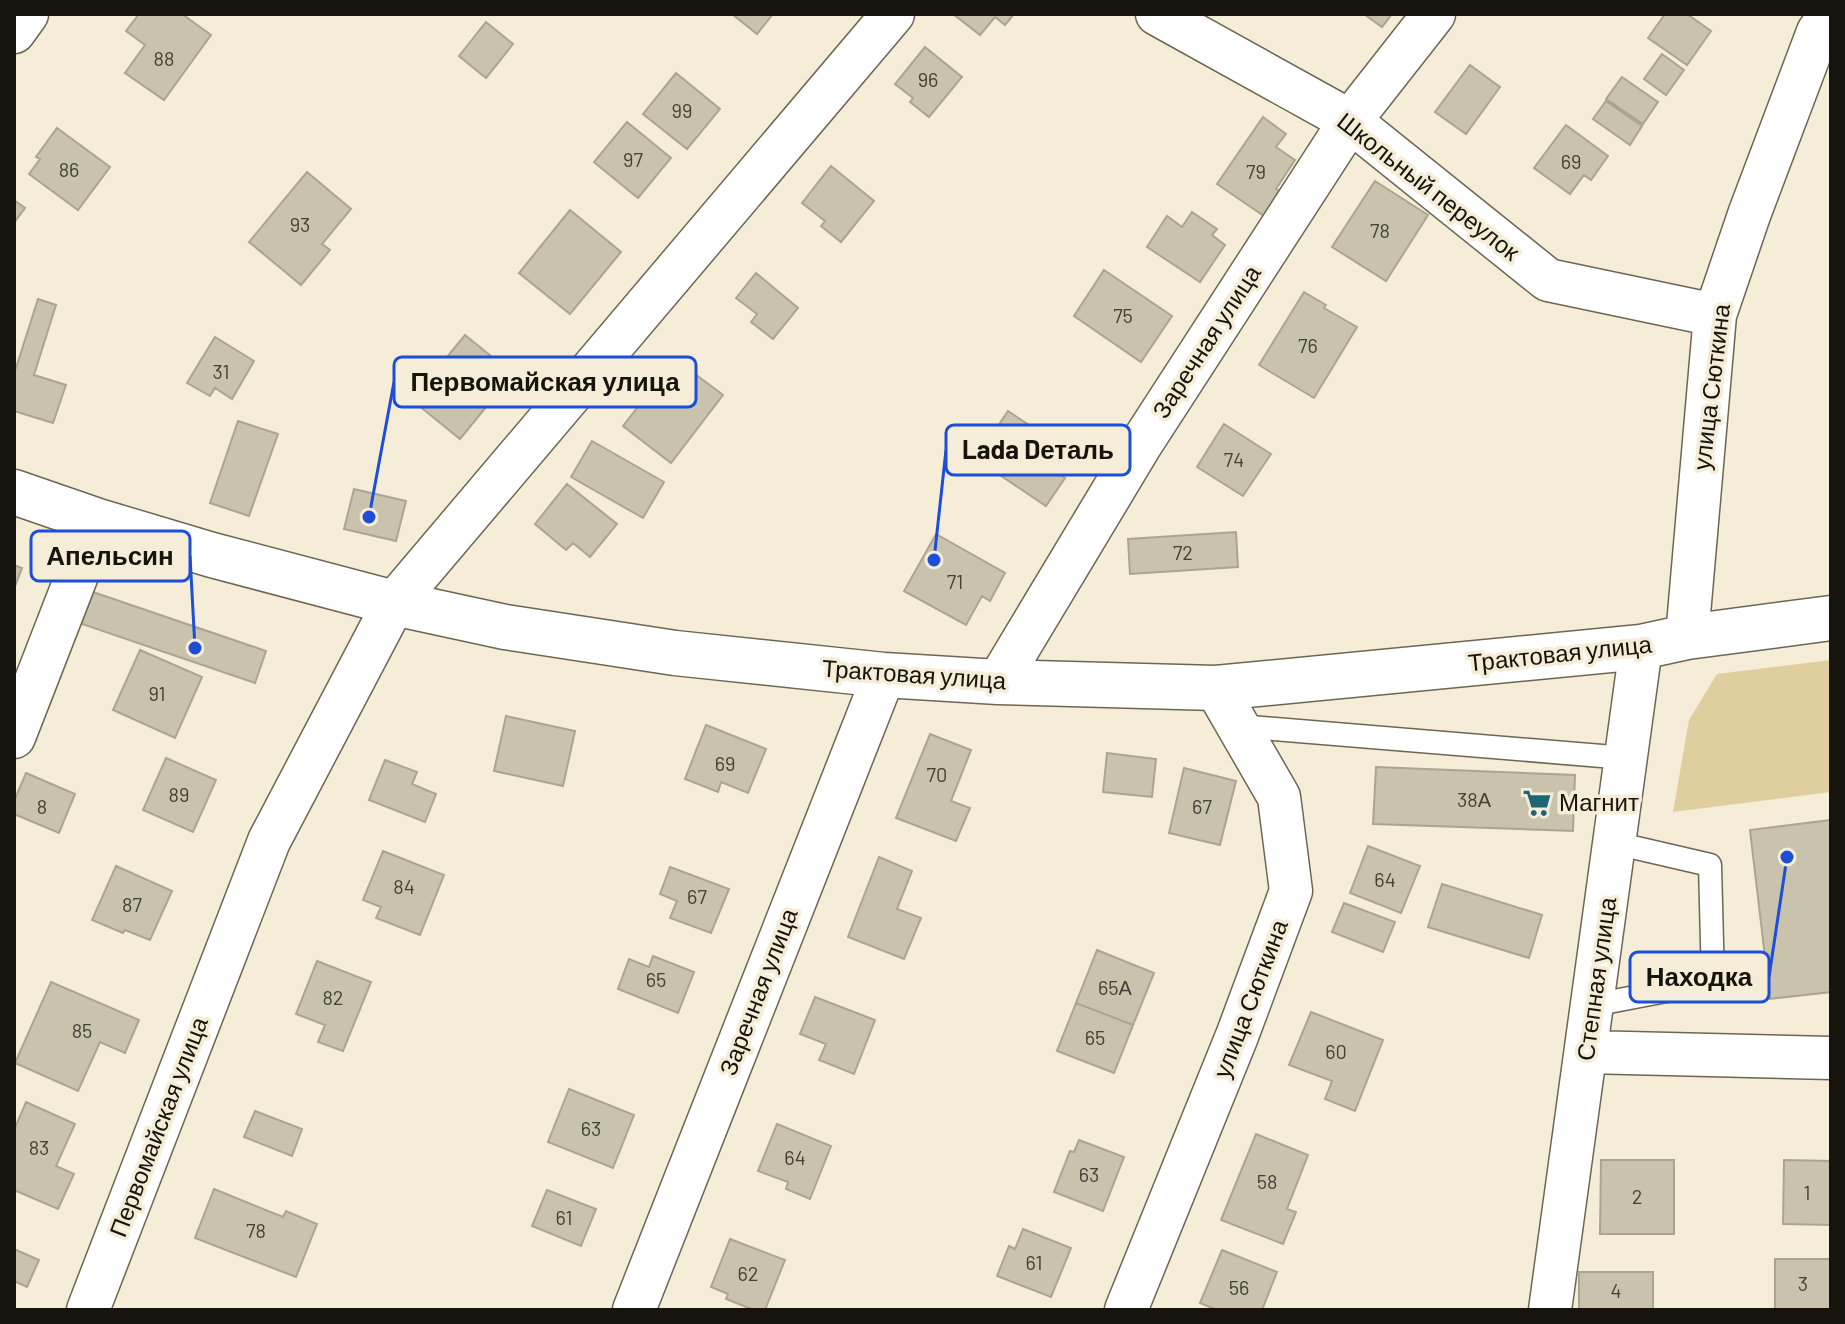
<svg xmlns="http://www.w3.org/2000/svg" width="1845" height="1324" font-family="Barlow,sans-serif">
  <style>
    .green { fill: #e0cf9e }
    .building { fill: #c9c2ad; stroke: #aba490; stroke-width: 2 }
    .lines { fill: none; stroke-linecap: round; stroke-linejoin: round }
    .service-casing { stroke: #6c6653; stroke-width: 25 }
    .minor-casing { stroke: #6c6653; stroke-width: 45 }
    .primary-casing { stroke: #6c6653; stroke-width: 47 }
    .service { stroke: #fff; stroke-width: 22 }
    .minor { stroke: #fff; stroke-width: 42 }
    .primary { stroke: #fff; stroke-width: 44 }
    .labels { text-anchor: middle; stroke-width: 7; stroke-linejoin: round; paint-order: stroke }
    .number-label { font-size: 20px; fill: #434034 }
    .street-label { font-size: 24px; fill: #16140c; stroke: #f5edd8 }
    .poi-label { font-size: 24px; fill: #16140c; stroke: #f5edd8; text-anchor: start }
    .leader { fill: none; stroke: #1d4ed8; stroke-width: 3 }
    .callout-dot { fill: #1d4ed8; stroke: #f5edd8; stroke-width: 3 }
    .callout { fill: #f5edd8; stroke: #1d4ed8; stroke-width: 3 }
    .callout-label { font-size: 26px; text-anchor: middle; font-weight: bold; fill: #16140c }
  </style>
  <rect width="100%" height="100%" fill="#f5edd8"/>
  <path class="green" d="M1831,660V792L1673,812L1689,720L1717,674Z"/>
  <path class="building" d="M139,14H182L211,35L164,100L125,73L145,45L126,31Z
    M732,14H773L757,34Z
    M953,14H1014L1005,25L995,17L980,35Z
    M1364,14H1392L1382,27Z
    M1665,14H1687L1711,31L1687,65L1648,38Z
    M486,22L513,44L486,78L459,56Z
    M925,47L962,77L929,117L910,102L913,98L895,84Z
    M1662,54L1684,70L1666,95L1644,79Z
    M1470,65L1500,87L1466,134L1435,112Z
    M676,73L720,109L687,149L643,114Z
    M1622,77L1658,102L1643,124L1606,99Z
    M1606,101L1642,126L1630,145L1593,119Z
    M1263,117L1286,134L1276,147L1295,160L1276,189L1283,193L1267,218L1217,184Z
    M627,122L671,158L638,198L594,162Z
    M1566,125L1608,156L1591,180L1584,175L1570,194L1534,168Z
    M57,128L110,167L78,210L29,174L40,159L36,157Z
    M831,166L874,201L841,242L821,226L825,221L802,203Z
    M307,172L351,209L322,244L330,250L301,285L249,242Z
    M1375,181L1428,215L1386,281L1332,247Z
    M14,200L25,208L14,223Z
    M570,210L621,252L570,314L519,273Z
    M1192,212L1217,229L1212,235L1225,245L1200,282L1147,247L1167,216L1182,227Z
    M1104,270L1172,316L1141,362L1074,316Z
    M756,273L798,308L773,339L751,322L757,314L736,298Z
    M1304,292L1326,305L1324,308L1357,327L1314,398L1259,365Z
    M38,299L56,305L34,375L66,385L53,423L14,411V367L16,368Z
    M465,335L513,374L460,439L412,400Z
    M215,337L254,361L232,399L215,388L210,396L187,383Z
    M675,359L723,395L671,463L623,426Z
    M1008,411L1071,453L1057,473L1065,478L1046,506L976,459Z
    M238,421L278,434L249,516L210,503Z
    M1224,424L1271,454L1243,496L1197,467Z
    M592,441L664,482L643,518L571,477Z
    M567,484L617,524L590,557L573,543L566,550L535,524Z
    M354,489L406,501L396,541L344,529Z
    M1236,532L1238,567L1130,574L1128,539Z
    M936,534L1005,573L990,601L982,596L966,625L904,591Z
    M14,565L22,568L14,589Z
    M90,591L266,651L255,683L79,623Z
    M140,650L202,677L175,738L113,710Z
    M506,716L575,731L563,786L494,771Z
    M706,725L766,749L748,793L721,782L718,792L685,779Z
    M930,734L971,750L951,801L970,808L956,841L896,818Z
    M1107,753L1156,759L1152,797L1103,792Z
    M166,758L216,780L193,832L143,810Z
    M385,760L417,772L412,784L436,794L425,822L369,800Z
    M1376,767L1575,775L1573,831L1373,824Z
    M1184,768L1236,781L1220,845L1169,833Z
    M26,773L75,794L59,833L14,814V801Z
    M1831,820V992L1770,999L1750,830Z
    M1368,846L1420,866L1401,913L1350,893Z
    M383,851L444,875L420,935L376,918L381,907L363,900Z
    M879,857L912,871L897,909L921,918L904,959L848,937Z
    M116,866L172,891L150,940L125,930L123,933L92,920Z
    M670,867L729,889L711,933L670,918L677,901L660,894Z
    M1442,884L1542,915L1529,958L1428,927Z
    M1344,903L1395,922L1383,952L1332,932Z
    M1097,950L1154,973L1133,1025L1076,1003Z
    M653,956L694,972L678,1013L618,989L629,959L649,967Z
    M317,961L371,982L343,1051L318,1042L325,1025L296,1014Z
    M51,982L139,1020L125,1053L100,1042L78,1091L15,1063Z
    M815,997L875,1020L854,1074L819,1060L826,1044L800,1034Z
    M1076,1003L1133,1025L1114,1073L1057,1051Z
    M1311,1012L1383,1040L1355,1111L1325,1099L1332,1081L1289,1065Z
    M569,1089L634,1115L613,1168L548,1142Z
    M26,1102L75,1124L56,1166L74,1174L58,1209L14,1190V1130Z
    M255,1111L302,1129L292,1156L244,1137Z
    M777,1124L831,1146L810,1199L786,1189L788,1182L758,1171Z
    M1256,1134L1308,1155L1287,1209L1296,1212L1283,1244L1221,1220Z
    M1079,1140L1124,1157L1103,1211L1054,1192L1070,1151L1074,1152Z
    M1601,1160H1674V1234H1600Z
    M1784,1160L1831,1161V1225L1783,1224Z
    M214,1189L283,1217L286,1211L317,1224L296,1277L195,1238Z
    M547,1190L596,1209L581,1246L532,1226Z
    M1023,1229L1071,1248L1051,1297L997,1276L1009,1246L1015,1249Z
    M730,1239L785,1260L765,1310H754L726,1299L728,1294L711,1287Z
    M14,1249L39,1260L27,1287L14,1281Z
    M1222,1250L1277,1272L1262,1310H1217L1200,1303Z
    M1775,1259H1831V1310H1775Z
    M1579,1272H1653V1310H1579Z"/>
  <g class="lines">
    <defs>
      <path id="service" d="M1238,726L1626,758
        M1593,1005L1713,982L1710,865L1615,843"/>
      <path id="minor" d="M1157,14L1350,121L1548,280L1715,315
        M14,32L27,14
        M1687,637L1715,315L1749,215L1818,32L1831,14
        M998,682L1141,444L1350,121L1434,14
        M14,737L98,521
        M1587,1052L1831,1058
        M88,1310L269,841L394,603L893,14
        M634,1310L884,675
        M1126,1310L1237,1036L1291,891L1279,797L1216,688
        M1550,1310L1641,647"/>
      <path id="primary" d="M14,492L98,521L212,555L394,603L505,627L675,653L884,675L998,682L1216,688L1641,647L1687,637L1831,618"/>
    </defs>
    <use href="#service" class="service-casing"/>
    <use href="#minor" class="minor-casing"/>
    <use href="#primary" class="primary-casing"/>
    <use href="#service" class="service"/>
    <use href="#minor" class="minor"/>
    <use href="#primary" class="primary"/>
  </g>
  <defs>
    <symbol id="supermarket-bare" viewBox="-9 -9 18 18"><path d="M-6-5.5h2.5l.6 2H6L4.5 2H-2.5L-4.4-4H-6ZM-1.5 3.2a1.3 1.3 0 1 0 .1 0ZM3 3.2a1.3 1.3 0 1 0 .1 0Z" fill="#1e6575" stroke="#f5edd8" stroke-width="2.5" paint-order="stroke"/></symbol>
  </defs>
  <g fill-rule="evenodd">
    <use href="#supermarket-bare" x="1517" y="783" width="40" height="40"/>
  </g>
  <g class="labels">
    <g class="number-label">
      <text x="164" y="66">88</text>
      <text x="928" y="87">96</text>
      <text x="682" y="118">99</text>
      <text x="633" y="167">97</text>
      <text x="1571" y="169">69</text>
      <text x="69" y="177">86</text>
      <text x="1256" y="179">79</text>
      <text x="300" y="232">93</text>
      <text x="1380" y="238">78</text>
      <text x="1123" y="323">75</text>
      <text x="1308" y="353">76</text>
      <text x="221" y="379">31</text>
      <text x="1234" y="467">74</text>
      <text x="1183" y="560">72</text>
      <text x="955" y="589">71</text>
      <text x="157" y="701">91</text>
      <text x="725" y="771">69</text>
      <text x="937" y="782">70</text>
      <text x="179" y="802">89</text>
      <text x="1474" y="807">38А</text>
      <text x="42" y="814">8</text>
      <text x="1202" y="814">67</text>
      <text x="1385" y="887">64</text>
      <text x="404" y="894">84</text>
      <text x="697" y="904">67</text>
      <text x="132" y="912">87</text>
      <text x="656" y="987">65</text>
      <text x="1115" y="995">65А</text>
      <text x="333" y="1005">82</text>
      <text x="82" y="1038">85</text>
      <text x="1095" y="1045">65</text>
      <text x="1336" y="1059">60</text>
      <text x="591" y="1136">63</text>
      <text x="39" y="1155">83</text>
      <text x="795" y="1165">64</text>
      <text x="1089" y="1182">63</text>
      <text x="1267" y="1189">58</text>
      <text x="1807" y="1200">1</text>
      <text x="1637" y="1204">2</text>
      <text x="564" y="1225">61</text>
      <text x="256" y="1238">78</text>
      <text x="1034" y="1270">61</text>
      <text x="748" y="1281">62</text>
      <text x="1803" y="1291">3</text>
      <text x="1239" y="1295">56</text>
      <text x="1616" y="1298">4</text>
    </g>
    <g class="street-label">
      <text transform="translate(1428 187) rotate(38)" y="8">Школьный переулок</text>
      <text transform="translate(1207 342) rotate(-57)" y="8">Заречная улица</text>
      <text transform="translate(1712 387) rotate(-83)" y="8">улица Сюткина</text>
      <text transform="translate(1560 654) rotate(-6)" y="8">Трактовая улица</text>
      <text transform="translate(914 675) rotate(4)" y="8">Трактовая улица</text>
      <text transform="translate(1597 979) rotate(-82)" y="8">Степная улица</text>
      <text transform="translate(759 992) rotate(-69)" y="8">Заречная улица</text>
      <text transform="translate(1251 999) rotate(-69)" y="8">улица Сюткина</text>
      <text transform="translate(159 1127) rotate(-69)" y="8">Первомайская улица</text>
    </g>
    <g class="poi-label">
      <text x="1559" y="811">Магнит</text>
    </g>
  </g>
  <path class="leader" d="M369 517L394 382M934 560L946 450M195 648L190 556M1787 857L1769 977"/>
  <g class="callout-dot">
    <circle cx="369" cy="517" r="8"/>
    <circle cx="934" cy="560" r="8"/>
    <circle cx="195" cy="648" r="8"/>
    <circle cx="1787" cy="857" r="8"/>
  </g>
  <g class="callout">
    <rect x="394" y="357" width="302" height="50" rx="8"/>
    <rect x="946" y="425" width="184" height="50" rx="8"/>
    <rect x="31" y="531" width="159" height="50" rx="8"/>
    <rect x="1630" y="952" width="139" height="50" rx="8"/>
  </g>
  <g class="callout-label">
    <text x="545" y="391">Первомайская улица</text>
    <text x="1038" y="459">Lada Dеталь</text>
    <text x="110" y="565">Апельсин</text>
    <text x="1699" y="986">Находка</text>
  </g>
  <rect width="1845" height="1324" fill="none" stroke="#16140c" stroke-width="32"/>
</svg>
